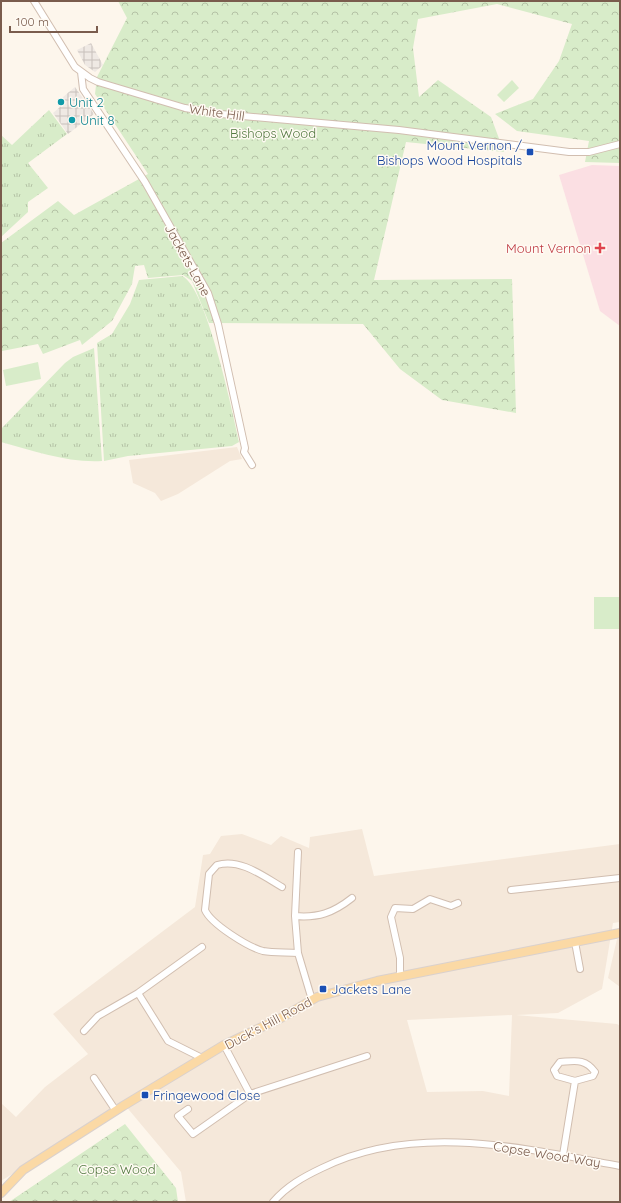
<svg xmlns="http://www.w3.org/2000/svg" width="621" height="1203" font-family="Quicksand,sans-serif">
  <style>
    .residential { fill: #f5e8da; fill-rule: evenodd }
    .industrial { fill: url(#industrial-grid) }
    .medical { fill: #fbdfe3 }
    .grass { fill: url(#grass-tufts) }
    .forest { fill: url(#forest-crowns) }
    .garden { fill: #d8ecc9 }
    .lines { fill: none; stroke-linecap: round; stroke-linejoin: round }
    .minor-casing { stroke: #d1beb0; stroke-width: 8 }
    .major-casing { stroke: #dad1cd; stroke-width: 10 }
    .minor { stroke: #fff; stroke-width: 6 }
    .major { stroke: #fbd9a5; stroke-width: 8 }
    .culture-dot { fill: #0f9aa8; stroke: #fffaf3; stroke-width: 1.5 }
    .transit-dot { fill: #1a4fb4; stroke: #fffaf3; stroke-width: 1.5 }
    .health-dot { fill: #e0444e; stroke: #fffaf3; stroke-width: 1.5 }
    .labels { text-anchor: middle; stroke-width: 3; stroke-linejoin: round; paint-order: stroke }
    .culture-label { font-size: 13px; fill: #0d838f; stroke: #fffaf3; text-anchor: start }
    .street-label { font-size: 13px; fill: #7a5c4d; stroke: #fffaf3 }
    .park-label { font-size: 13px; fill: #537a41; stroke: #fffaf3 }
    .transit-label { font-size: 13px; fill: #164399; stroke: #fffaf3; text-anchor: start }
    .health-label { font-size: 13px; fill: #be3a42; stroke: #fffaf3; text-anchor: end }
  </style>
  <defs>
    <pattern id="industrial-grid" width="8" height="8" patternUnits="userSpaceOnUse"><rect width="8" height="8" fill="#efe9e4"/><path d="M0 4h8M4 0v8" fill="none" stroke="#c7c0bb"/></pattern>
    <pattern id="grass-tufts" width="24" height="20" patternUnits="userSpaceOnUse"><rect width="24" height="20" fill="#d8ecc9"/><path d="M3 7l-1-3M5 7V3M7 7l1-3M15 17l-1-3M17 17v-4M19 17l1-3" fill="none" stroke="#b4c2a5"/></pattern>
    <pattern id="forest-crowns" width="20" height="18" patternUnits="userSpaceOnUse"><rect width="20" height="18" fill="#d8ecc9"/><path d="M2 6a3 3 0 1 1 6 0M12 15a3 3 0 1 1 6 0" fill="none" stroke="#b4c2a5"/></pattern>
  </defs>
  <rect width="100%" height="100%" fill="#fdf6ec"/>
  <path class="residential" d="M237,447L242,459L230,461L178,494L161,501L155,493L133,483L129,460Z
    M362,829L374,876L620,844V922L613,923L602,989L558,1013L516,1015L617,1024L620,1026V1202H186L181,1172L124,1104L1,1181V1103L16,1117L45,1087L88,1054L53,1014L195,907L203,855L210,854L221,836L242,834L271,845L281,836L309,848L310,837ZM512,1015L509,1096L483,1091L427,1092L407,1020Z
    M617,939H620V987L608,978Z"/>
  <path class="industrial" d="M91,43L103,65L95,72L85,65L77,50Z
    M75,87L94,114L68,134L53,113L60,107L57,102Z"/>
  <path class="medical" d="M592,165L620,166V326L600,311L559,175Z"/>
  <path class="grass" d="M49,110L67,134L28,163L48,188L28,202V212L1,237V135L12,145Z
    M182,276C206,286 233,413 239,442L232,446L128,456L104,461L97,343L112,334L130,304L139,280Z
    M94,348L102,461C68,463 34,451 1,442V429L65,363L73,357Z"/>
  <path class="forest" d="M118,1H620V163L585,162L589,141L517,131L495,114L533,99L559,61L572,24L497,4L418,19L413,48L419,97L438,80L491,117L504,152L406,142L374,280L512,279L516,413L442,400L400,369L363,324L209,323L192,281L183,275L148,278L144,265L135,266L132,284L112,321L82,345L80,340L43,354L38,344L2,351V363H1V243L58,201L74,215L148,174L95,94L97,77L127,18Z
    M125,1124L176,1188L178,1202H9Z"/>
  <path class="garden" d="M512,80L519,88L504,102L497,95Z
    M38,362L41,379L6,386L3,370Z
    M594,597H620V629H594Z"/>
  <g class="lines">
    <defs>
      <path id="minor" d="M34,1L75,67L90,78L98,82L185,108L221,114L399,130L569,152H589L620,144
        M81,72L83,89L145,182L208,293L218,324L245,448L244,452L252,465
        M298,852L295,916L298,953L312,1000
        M282,887C263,876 240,858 217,865L209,874L205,910C211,924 248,947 263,951C274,953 287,952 298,953
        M511,890L620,878
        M295,916C318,918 333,913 352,898
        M575,942L580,969
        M400,976V958L391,917L395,908L413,909L430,899L451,906L458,903
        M138,993L168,1041L202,1058
        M84,1031L98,1016L138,993L202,947
        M224,1045L250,1094
        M94,1078L116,1111
        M188,1109L178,1116L193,1134L250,1094L367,1056
        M563,1155L575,1081L593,1076L595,1072C585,1058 575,1061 560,1062L554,1070L557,1076L575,1081
        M273,1202C287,1186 303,1177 322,1168C415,1122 523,1148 620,1166"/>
      <path id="major" d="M1,1193L23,1170L123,1106L224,1045L281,1018L317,997L377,981L620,933"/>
    </defs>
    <use href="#minor" class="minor-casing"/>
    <use href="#major" class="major-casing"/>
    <use href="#minor" class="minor"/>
    <use href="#major" class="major"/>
  </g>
  <g class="culture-dot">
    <circle cx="61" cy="102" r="4"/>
    <circle cx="72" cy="120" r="4"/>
  </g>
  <g class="transit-dot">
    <rect x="526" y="148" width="8" height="8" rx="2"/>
    <rect x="319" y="985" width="8" height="8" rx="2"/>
    <rect x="141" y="1091" width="8" height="8" rx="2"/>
  </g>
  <path class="health-dot" d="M598 242h4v4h4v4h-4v4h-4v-4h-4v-4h4z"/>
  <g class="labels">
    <g class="culture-label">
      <text x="69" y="107">Unit 2</text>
      <text x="80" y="125">Unit 8</text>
    </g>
    <g class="street-label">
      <text transform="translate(217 112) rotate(8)" y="5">White Hill</text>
      <text transform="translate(188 260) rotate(61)" y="5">Jackets Lane</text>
      <text transform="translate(268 1023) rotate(-28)" y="5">Duck's Hill Road</text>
      <text transform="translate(547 1154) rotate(9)" y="5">Copse Wood Way</text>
    </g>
    <g class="park-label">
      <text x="273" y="138">Bishops Wood</text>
      <text x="117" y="1174">Copse Wood</text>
    </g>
    <g class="transit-label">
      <text x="522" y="150" text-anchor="end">Mount Vernon /<tspan x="522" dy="15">Bishops Wood Hospitals</tspan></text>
      <text x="331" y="994">Jackets Lane</text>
      <text x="153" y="1100">Fringewood Close</text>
    </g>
    <g class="health-label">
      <text x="591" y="253">Mount Vernon</text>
    </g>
  </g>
  <rect width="621" height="1203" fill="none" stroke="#7a5c4d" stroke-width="4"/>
  <path d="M10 26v6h87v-6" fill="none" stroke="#7a5c4d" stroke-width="2"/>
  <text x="16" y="26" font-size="12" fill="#7a5c4d" stroke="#fffaf3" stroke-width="3" paint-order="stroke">100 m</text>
</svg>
